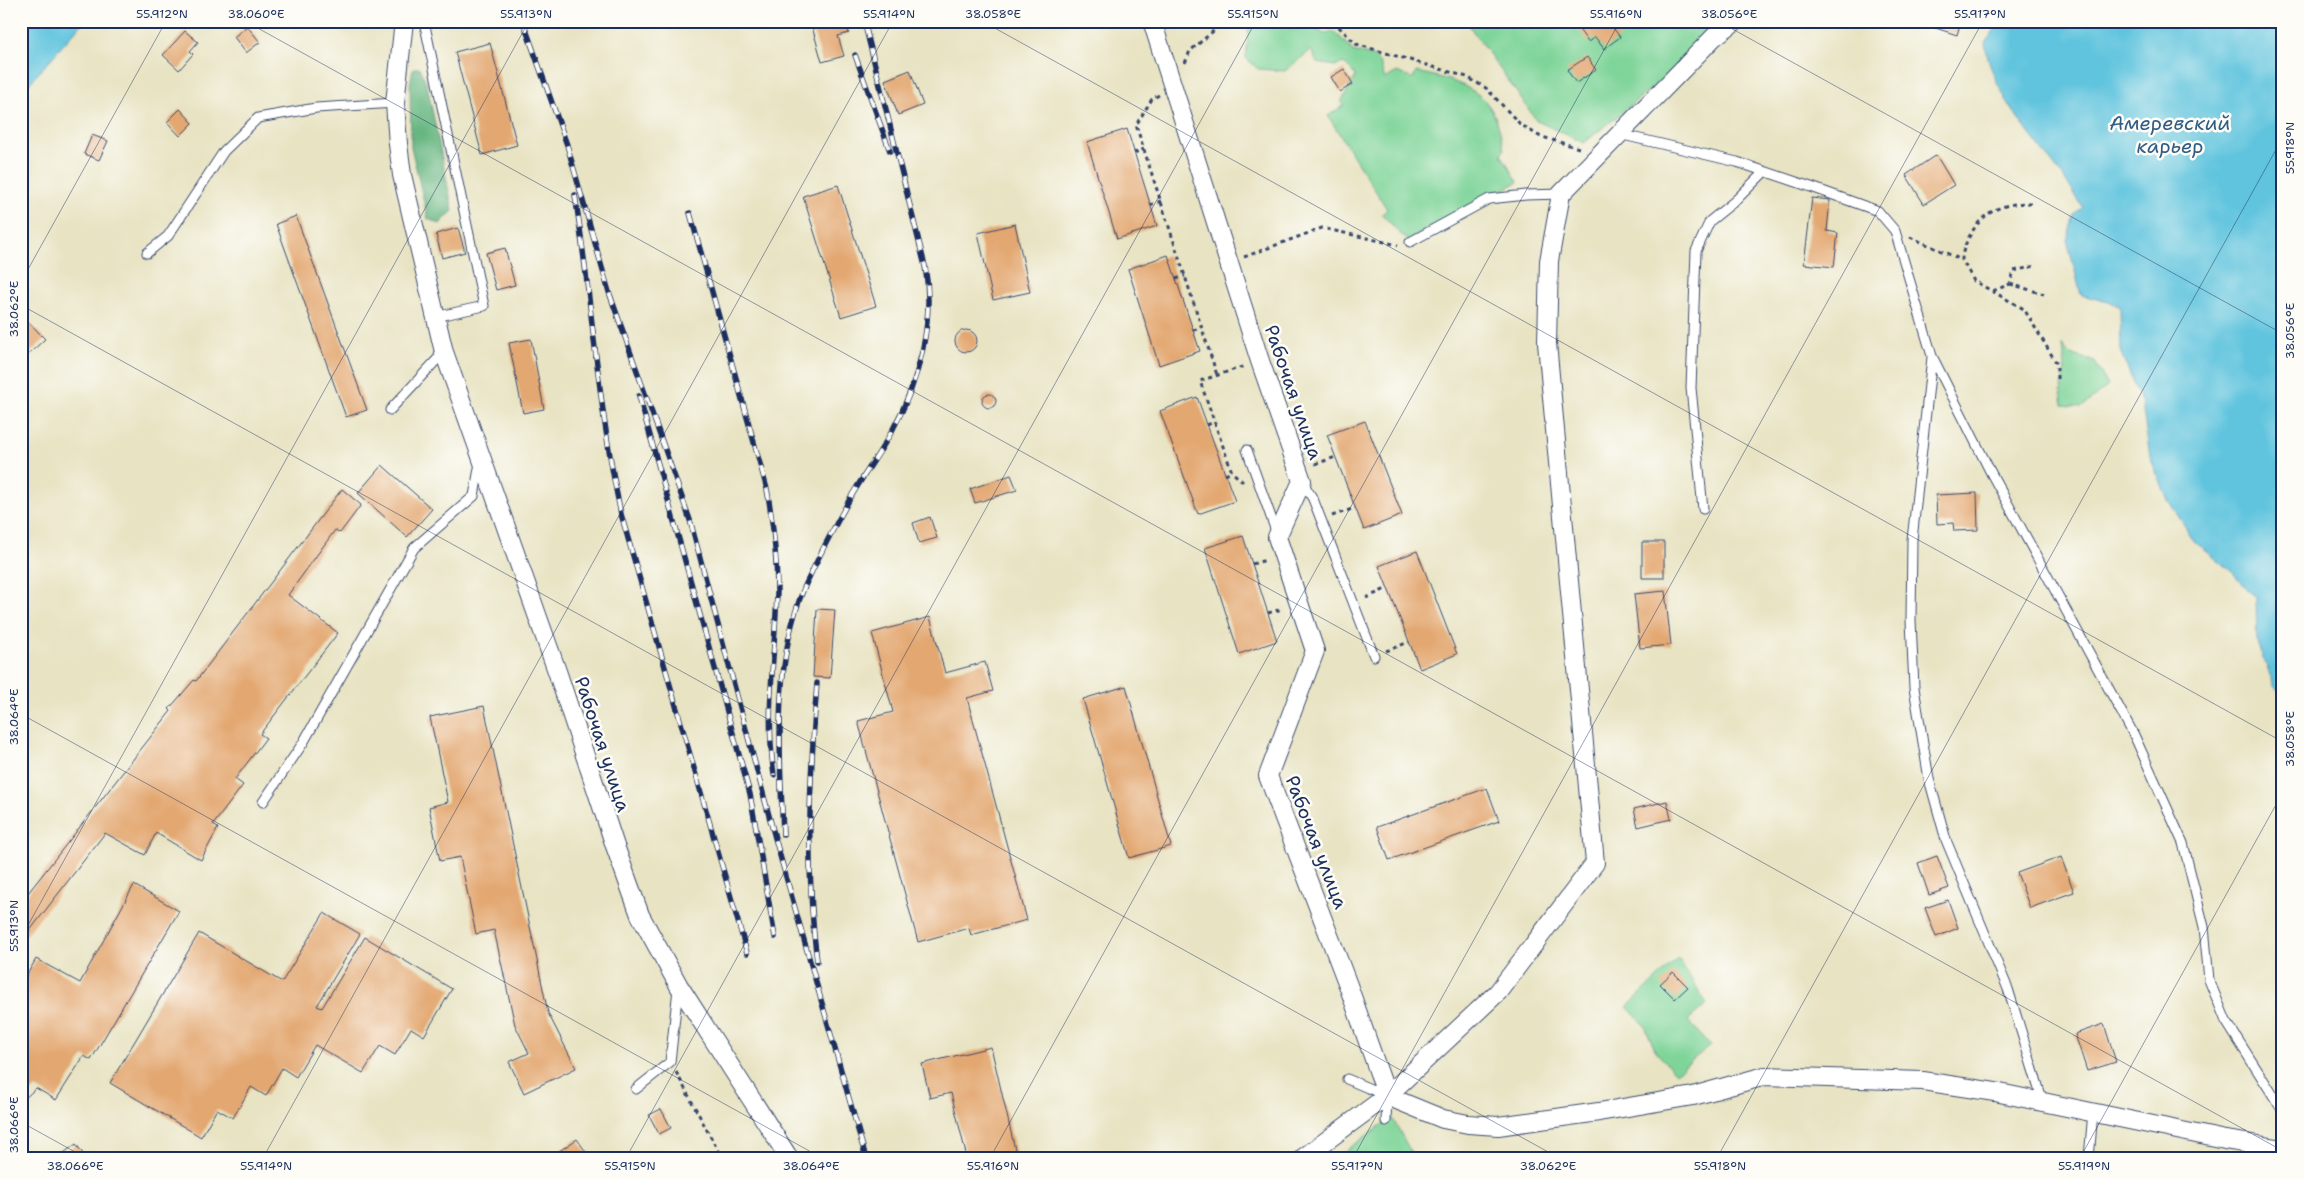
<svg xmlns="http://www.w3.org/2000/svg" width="2304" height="1179" font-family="'Shantell Sans',sans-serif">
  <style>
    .green { fill: #7ed499; stroke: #4c827c }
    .forest { fill: #66b681; stroke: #407270 }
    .water { fill: #60c4de; stroke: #3e7a9e }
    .building { fill: #e3a771 }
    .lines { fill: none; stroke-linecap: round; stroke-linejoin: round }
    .lane-casing { stroke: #3a4a6d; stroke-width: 11 }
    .street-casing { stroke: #3a4a6d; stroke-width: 20 }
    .path { stroke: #3a4a6d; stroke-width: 3; stroke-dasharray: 4 4; stroke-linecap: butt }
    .lane { stroke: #fff; stroke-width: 9 }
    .street { stroke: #fff; stroke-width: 18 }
    .rail-casing { stroke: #1b2f5e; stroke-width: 5.5 }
    .rail { stroke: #fdfcf7; stroke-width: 4; stroke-dasharray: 11; stroke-linecap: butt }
    .ticks { fill: none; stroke: #1b2f5e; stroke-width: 1; stroke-opacity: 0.45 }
    .labels { text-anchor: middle; stroke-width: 5; stroke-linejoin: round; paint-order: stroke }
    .street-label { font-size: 19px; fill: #1b2f5e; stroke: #fdfcf7 }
    .water-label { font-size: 20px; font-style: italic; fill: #305c84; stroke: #fdfcf7 }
    .neatline { fill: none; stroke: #1b2f5e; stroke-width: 2 }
    .ticks-label { font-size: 12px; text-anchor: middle; fill: #1b2f5e }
  </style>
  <rect width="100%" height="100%" fill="#fdfcf7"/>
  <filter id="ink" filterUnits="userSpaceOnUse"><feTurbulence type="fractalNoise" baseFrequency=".02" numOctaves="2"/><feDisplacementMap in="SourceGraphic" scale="10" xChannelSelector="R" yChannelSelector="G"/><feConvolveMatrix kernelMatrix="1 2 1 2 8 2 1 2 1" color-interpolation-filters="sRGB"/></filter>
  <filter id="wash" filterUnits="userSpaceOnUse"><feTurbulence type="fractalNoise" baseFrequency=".0096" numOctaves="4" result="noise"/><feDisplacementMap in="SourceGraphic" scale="20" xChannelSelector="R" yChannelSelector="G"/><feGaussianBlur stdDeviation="1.12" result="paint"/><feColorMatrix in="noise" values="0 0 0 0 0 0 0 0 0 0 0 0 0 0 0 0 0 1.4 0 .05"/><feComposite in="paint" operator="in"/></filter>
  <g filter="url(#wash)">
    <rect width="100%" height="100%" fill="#e8e3c2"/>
    <path class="green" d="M1249,21H1317L1314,26L1322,33L1335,32L1353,51L1373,56L1380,63L1385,79L1397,72L1413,79L1416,72C1441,77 1474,84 1489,106C1498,118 1501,136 1504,150L1501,154L1518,182L1407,241L1382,214L1387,209L1328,116L1343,106L1341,102L1356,76L1344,63L1335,66L1317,63L1311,50L1285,71L1258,69L1246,58Z
      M1471,21H1735L1584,143L1537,121L1470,27Z
      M2063,345L2068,353L2095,362L2108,386L2082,407L2063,405L2061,392L2065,371Z
      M1678,958L1707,1004L1688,1020L1710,1046L1676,1073L1656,1052L1644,1024L1627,1007Z
      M1392,1117L1414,1158H1336Z"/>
    <path class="forest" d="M413,68H420L427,85L453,211L440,224L428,219L411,147L410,84Z"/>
    <path class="water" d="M21,21H84L21,93Z
      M2001,21H2283V697L2274,685L2257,643L2256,598L2232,572L2195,542L2168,500L2150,457L2142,404L2121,353L2120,305L2081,295L2067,240L2074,215L2083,207C2073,192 2064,177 2052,163C2025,128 1991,88 1985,43Z"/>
    <g id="blocks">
      <path class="building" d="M818,21H845L849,33L838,36L844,56L822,62L811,23Z
        M1573,21H1608L1620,37L1604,49L1595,37L1588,42Z
        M1914,21H1961L1957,35Z
        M247,26L260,42L246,53L234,37Z
        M185,31L198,42L190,51L193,54L179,70L163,55Z
        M490,43L517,145L482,155L455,52Z
        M1587,57L1596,70L1576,83L1567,70Z
        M1344,69L1353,84L1340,92L1331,77Z
        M910,70L923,105L898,115L885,80Z
        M180,109L193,123L180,136L167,122Z
        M1127,129L1157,226L1117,239L1087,142Z
        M92,135L108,141L99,160L84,154Z
        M1936,155L1954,185L1924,204L1906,175Z
        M838,185L876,306L841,317L803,196Z
        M1812,198L1830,200L1827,231L1838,233L1834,267L1804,264Z
        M296,216L367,410L346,417L276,224Z
        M1015,224L1030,292L993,300L978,233Z
        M458,228L465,252L442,258L436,234Z
        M505,248L515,285L496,290L486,253Z
        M1168,255L1200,351L1159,365L1128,269Z
        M21,314L45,339L21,361Z
        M955 341a11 11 0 1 1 22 0a11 11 0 1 1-22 0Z
        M531,339L544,409L523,413L509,343Z
        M982 401a7 7 0 1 1 14 0a7 7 0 1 1-14 0Z
        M1197,397L1235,501L1198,514L1160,411Z
        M1365,421L1402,515L1364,530L1327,435Z
        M382,465L432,509L407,537L358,493Z
        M1011,475L1017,490L975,503L970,489Z
        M342,489L361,505L340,533L335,530L288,595L338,633L260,734L266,738L235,779L243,785L213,825L218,828L201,860L156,833L145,855L105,833L21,942V902L171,711L169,709L194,680L196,681Z
        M1977,493L1978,530L1954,531L1953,523L1937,524L1936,495Z
        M930,517L937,538L919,543L913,523Z
        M1243,536L1277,641L1239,654L1205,548Z
        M1642,542H1664V578H1642Z
        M1417,551L1457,654L1420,669L1379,566Z
        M1665,591L1671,645L1640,648L1634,594Z
        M817,609L835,610L830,678L813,677Z
        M930,617L945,673L985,662L993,691L967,698L1027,920L971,935L969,928L918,942L858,721L893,712L872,633Z
        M1126,686L1171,846L1129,858L1083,699Z
        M484,706L548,1013L576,1068L524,1093L509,1062L529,1053L515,1025L494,930L476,934L460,857L440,861L429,807L448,802L430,717Z
        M1487,788L1499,821L1389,860L1377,827Z
        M1667,801L1671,819L1638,827L1634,809Z
        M1937,856L1949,888L1929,895L1918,863Z
        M2061,857L2074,892L2030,908L2017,873Z
        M134,885L179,911L91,1060L84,1056L56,1100L36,1088L21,1102V979L24,980L36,959L80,983Z
        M1948,900L1958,928L1936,937L1925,908Z
        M324,913L360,934L317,1006L322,1008L365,937L452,989L424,1036L411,1028L395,1055L380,1046L363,1073L315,1045L296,1077L282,1068L266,1096L251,1087L233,1118L217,1109L201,1137L110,1083L199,933L282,982Z
        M1673,972L1688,987L1675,999L1660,984Z
        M2104,1024L2116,1062L2087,1071L2075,1034Z
        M991,1047L1017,1158H967L951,1093L930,1098L922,1064Z
        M661,1109L671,1128L659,1134L649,1115Z
        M577,1139L590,1158H549Z
        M76,1144L86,1158H57Z"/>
    </g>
  </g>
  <g filter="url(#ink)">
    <use href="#blocks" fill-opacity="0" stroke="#3a4a6d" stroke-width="1"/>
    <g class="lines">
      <defs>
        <path id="lane" d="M424,21L484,306L435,317
          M1619,134L1737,162L1814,188L1878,211L1895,231L1932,356L1990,471L2134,735L2183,843L2204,927L2209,980L2226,1021L2283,1111
          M1410,242L1489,199L1526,195L1561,194
          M147,253L168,236L224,151L258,118L316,108L395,103
          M1932,357L1912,540L1911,620L1914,688L1929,779L1946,840L2008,989L2043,1102
          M390,410L444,352
          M1247,450L1277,534
          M1302,481L1313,499L1374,656
          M1703,509L1691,388L1696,251L1710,221L1736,200L1764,172
          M263,802L303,743L414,548L474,496L480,463
          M1347,1079L1387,1096L1386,1121
          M636,1089L670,1062L678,989
          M2089,1158L2093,1112"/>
        <path id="street" d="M404,21L395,103L398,144L402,175L444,352L558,674L615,846L640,915L679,986L789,1158
          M1152,21L1260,361L1302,481L1277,537L1315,651L1268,776L1348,985L1387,1096
          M1387,1096L1443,1119L1468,1124L1498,1126L1599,1112L1693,1096L1765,1076L1923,1081L1995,1092L2225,1140L2283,1149
          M1303,1158L1387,1096L1498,992L1595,863L1547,343L1549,261L1561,194L1714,37L1735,21"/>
      </defs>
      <use href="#lane" class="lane-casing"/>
      <use href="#street" class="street-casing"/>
      <path class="path" d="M1333,21L1356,44L1467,77L1486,88L1520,124L1539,136L1579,148
        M1185,63L1190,51L1225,21
        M1159,95L1152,99L1136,125L1217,375
        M1134,153L1144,149
        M2031,203C2002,203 1983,211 1969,237C1965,245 1962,252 1962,260L1974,281L2024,309L2057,364V381
        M1150,205L1161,201
        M1910,237L1962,260
        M1244,257L1322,228L1398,245
        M1176,279L1185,276
        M2010,284L2044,294
        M1993,291L2010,284L2014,271L2035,266
        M1193,330L1201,328
        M1207,425L1214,422
        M1315,464L1336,457
        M1225,475L1232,472
        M1243,482L1232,472L1200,381L1245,366
        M1332,516L1355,508
        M1252,564L1266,560
        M1366,598L1388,588
        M1268,613L1282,609
        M1386,651L1409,642
        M676,1072L722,1158"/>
      <use href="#lane" class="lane"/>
      <use href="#street" class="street"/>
      <defs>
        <path id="rail" d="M523,21L567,145L609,292L690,520L775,838L866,1158
          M855,55L890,151
          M575,195C592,301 598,408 621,514L747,953
          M690,213L767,489C773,523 777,557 777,592C775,655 765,710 774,775
          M639,396L750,794L775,937
          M783,835C780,754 772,666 804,588C817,560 832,531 847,504C861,478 879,455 893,429C919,381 935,321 925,266L864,21
          M817,961C805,870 810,775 817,683"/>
      </defs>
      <use href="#rail" class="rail-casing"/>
      <use href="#rail" class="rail"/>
    </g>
  </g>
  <path class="ticks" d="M245,21L2283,1151M982,21L2283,742M1718,21L2283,334M21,282L166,21M21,305L1559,1158M21,714L822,1158M21,938L529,21M21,1122L86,1158M263,1158L893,21M626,1158L1256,21M990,1158L1620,21M1353,1158L1983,21M1717,1158L2283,137M2080,1158L2283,792"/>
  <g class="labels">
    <g class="street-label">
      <text transform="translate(1294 392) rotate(71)" y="7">Рабочая улица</text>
      <text transform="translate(603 744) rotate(72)" y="7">Рабочая улица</text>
      <text transform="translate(1317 842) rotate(69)" y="7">Рабочая улица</text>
    </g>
    <g class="water-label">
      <text x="2170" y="130">Амеревский<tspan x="2170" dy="23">карьер</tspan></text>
    </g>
  </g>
  <rect width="2304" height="1179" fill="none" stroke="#fdfcf7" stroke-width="55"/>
  <rect x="28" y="28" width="2248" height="1124" class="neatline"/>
  <g class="ticks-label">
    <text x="162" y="18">55.912°N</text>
    <text x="256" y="18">38.060°E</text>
    <text x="526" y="18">55.913°N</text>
    <text x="889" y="18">55.914°N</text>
    <text x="993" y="18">38.058°E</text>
    <text x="1253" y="18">55.915°N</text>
    <text x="1616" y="18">55.916°N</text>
    <text x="1729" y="18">38.056°E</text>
    <text x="1980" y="18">55.917°N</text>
    <text transform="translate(2290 148) rotate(-90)" y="4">55.918°N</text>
    <text transform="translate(14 309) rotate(-90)" y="4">38.062°E</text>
    <text transform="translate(2290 331) rotate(-90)" y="4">38.056°E</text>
    <text transform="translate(14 717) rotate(-90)" y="4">38.064°E</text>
    <text transform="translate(2290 739) rotate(-90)" y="4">38.058°E</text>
    <text transform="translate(14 926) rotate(-90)" y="4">55.913°N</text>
    <text transform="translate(14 1125) rotate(-90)" y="4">38.066°E</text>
    <text x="75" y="1170">38.066°E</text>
    <text x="266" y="1170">55.914°N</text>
    <text x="630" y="1170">55.915°N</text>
    <text x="811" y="1170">38.064°E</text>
    <text x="993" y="1170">55.916°N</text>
    <text x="1357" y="1170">55.917°N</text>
    <text x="1548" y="1170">38.062°E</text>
    <text x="1720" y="1170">55.918°N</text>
    <text x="2084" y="1170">55.919°N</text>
  </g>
</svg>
